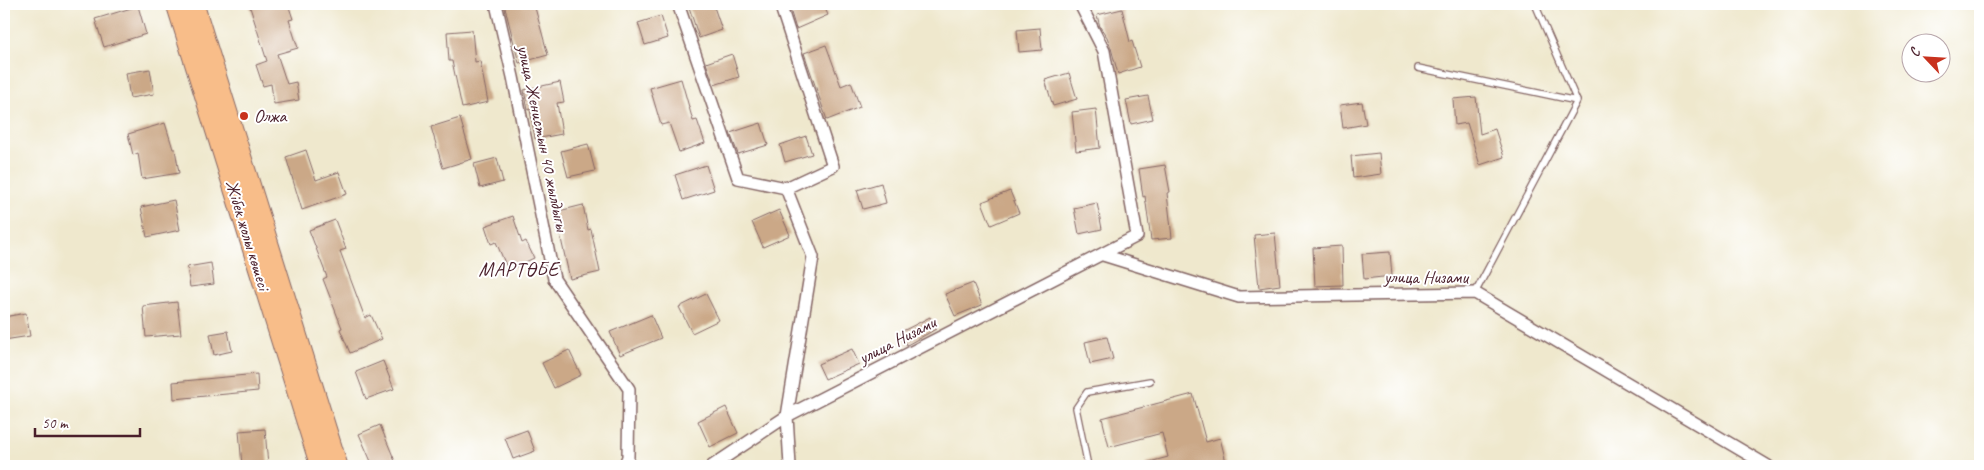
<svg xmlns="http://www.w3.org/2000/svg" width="1984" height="470" font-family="Caveat,sans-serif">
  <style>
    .building { fill: #cba887 }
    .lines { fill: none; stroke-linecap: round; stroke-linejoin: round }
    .service-casing { stroke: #846564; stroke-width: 8 }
    .minor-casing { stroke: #846564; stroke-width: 14 }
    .primary-casing { stroke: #846564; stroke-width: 21 }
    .service { stroke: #fff; stroke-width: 5.5 }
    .minor { stroke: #fff; stroke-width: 11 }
    .primary { stroke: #f8bd89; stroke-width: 19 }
    .poi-dot { fill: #c8321e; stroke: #fff; stroke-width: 2 }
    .labels { text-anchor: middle; stroke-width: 4; stroke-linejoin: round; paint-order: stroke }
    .poi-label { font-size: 18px; fill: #4a1f2b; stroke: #fff; text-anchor: start }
    .street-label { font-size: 18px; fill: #4a1f2b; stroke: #fff }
    .quarter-label { font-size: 20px; letter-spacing: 1px; fill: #4a1f2b; stroke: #fff }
  </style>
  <rect width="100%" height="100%" fill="#fff"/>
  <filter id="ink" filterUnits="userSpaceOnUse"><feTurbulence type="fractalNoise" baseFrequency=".02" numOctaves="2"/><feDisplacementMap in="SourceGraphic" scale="10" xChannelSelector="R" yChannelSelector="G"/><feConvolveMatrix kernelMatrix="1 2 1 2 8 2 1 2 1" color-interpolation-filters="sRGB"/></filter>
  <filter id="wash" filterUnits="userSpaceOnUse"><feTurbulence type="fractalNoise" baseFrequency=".0096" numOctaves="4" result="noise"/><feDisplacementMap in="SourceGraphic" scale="20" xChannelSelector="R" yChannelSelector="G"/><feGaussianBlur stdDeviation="1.12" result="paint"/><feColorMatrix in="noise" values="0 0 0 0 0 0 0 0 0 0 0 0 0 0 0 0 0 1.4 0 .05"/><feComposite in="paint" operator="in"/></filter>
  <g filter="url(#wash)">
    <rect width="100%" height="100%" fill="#efe8cd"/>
    <g id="blocks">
      <path class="building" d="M249,4H288L293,19L289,20L298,48L277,54L287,84L296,82L299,100L274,104L271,84L263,86L256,65L267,61Z
        M504,4H534L548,55L519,63Z
        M688,4H713L722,30L699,38Z
        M794,4H823L828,15L796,29L789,6Z
        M138,6L146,34L104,47L95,19Z
        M1122,9L1130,42L1132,41L1140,67L1118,74L1111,48L1107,37L1100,27L1097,15Z
        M661,16L668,38L645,45L638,23Z
        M1040,28L1042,50L1019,52L1017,30Z
        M472,30L475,62L480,61L488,102L462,108L452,61H449L447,32Z
        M826,45L841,86L851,82L860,107L827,120L804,53Z
        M732,54L739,77L714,85L706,63Z
        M150,69L154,94L130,98L126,73Z
        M1069,73L1077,99L1053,106L1045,80Z
        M681,79L693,121L697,120L705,143L679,152L669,123L661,125L650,88Z
        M560,82L564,102L557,103L562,134L535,139L530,109L528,110L524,90Z
        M1148,96L1153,119L1131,124L1126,100Z
        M1476,97L1480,134L1495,129L1504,157L1480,165L1467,123L1455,125L1453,99Z
        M1362,102L1366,124L1343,128L1340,105Z
        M1096,109L1100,148L1076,151L1072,112Z
        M460,118L472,159L443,168L431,127Z
        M165,123L173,149H175L179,173L142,179L138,153L133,155L128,134Z
        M761,123L768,145L738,154L730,133Z
        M806,136L812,154L785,162L780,145Z
        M588,144L595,171L568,177L561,151Z
        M306,150L316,180L339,172L347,194L302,210L286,157Z
        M1379,153L1381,174L1353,178L1351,156Z
        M497,158L503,182L480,188L474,164Z
        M706,165L714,190L683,200L675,175Z
        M1165,165L1170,192L1167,193L1172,238L1151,240L1145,196L1143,197L1139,169Z
        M881,183L886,203L863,209L857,190Z
        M1010,191L1019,213L991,225L982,202Z
        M174,200L180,230L147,237L141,207Z
        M1097,203L1102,229L1079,234L1074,208Z
        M583,205L588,230L591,229L600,272L570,279L555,212Z
        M779,210L790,235L763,247L752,222Z
        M513,216L522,243L526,241L534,258L508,270L496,242L491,244L485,226Z
        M335,220L346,249L340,251L365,318L371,315L382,339L350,353L340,329L342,328L323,279L327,277L309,230Z
        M1275,233L1280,285L1259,288L1254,235Z
        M1342,246L1343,285L1315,286L1313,248Z
        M1390,252L1392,276L1364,279L1362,254Z
        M211,263L214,284L190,287L187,267Z
        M973,283L982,305L955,316L945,294Z
        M706,294L719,320L692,333L679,307Z
        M177,302L181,334L146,337L143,306Z
        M26,313L30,336L4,340V317Z
        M651,315L661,338L620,355L610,332Z
        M930,317L936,329L907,345L901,332Z
        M228,331L232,351L214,355L210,334Z
        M1107,337L1113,359L1090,364L1085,342Z
        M852,349L859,364L825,379L818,364Z
        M569,350L581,375L554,388L542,363Z
        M383,361L394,389L366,399L356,372Z
        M257,374L258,391L174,399L173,382Z
        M1193,394L1206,442L1220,438L1227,466H1147L1146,463L1168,457L1162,433L1109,447L1102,418Z
        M726,407L738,433L710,447L698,421Z
        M380,425L397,466H373L359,434Z
        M265,429L268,466H242L239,431Z
        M527,430L535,451L513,459L505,438Z"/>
    </g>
  </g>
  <g filter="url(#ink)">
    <use href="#blocks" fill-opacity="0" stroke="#846564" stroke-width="1"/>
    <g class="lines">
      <defs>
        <path id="service" d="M1418,68L1577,101
          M1475,293L1577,101L1535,4
          M1088,466L1076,408L1087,392L1150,381"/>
        <path id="minor" d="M496,4L513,77L554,279L629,389L628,457L624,466
          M678,4L738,178L786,188L813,257L787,416L790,466
          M780,4L833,166L786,188
          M1103,255L1239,297L1475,293L1768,466
          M712,466L787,416L1137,236L1104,51L1080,4"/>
        <path id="primary" d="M176,4L320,466
          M194,4L338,466"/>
      </defs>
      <use href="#service" class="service-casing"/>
      <use href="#minor" class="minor-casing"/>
      <use href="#primary" class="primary-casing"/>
      <use href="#service" class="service"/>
      <use href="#minor" class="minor"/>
      <use href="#primary" class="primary"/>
    </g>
  </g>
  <circle class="poi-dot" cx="244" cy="116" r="5"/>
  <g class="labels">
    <g class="poi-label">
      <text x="254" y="122">Олжа</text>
    </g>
    <g class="street-label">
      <text transform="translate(543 138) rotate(78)" y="6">улица Женистын 40 жылдыгы</text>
      <text transform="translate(248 235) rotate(73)" y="6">Жібек жолы көшесі</text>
      <text x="1426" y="283">улица Низами</text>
      <text transform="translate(897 340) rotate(-27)" y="6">улица Низами</text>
    </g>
    <g class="quarter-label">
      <text x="519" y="276">МАРТӨБЕ</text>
    </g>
  </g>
  <rect width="1984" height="470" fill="none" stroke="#fff" stroke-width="20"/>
  <g transform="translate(1926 58) rotate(295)"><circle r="24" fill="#ffffff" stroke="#b7a5aa"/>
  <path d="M0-4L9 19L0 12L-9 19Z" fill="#c8321e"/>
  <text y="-8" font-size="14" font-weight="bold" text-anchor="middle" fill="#4a1f2b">С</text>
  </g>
  <path d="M35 428v8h105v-8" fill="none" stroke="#4a1f2b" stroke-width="2.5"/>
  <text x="42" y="428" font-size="15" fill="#4a1f2b" stroke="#ffffff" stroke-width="4" paint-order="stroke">50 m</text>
</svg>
